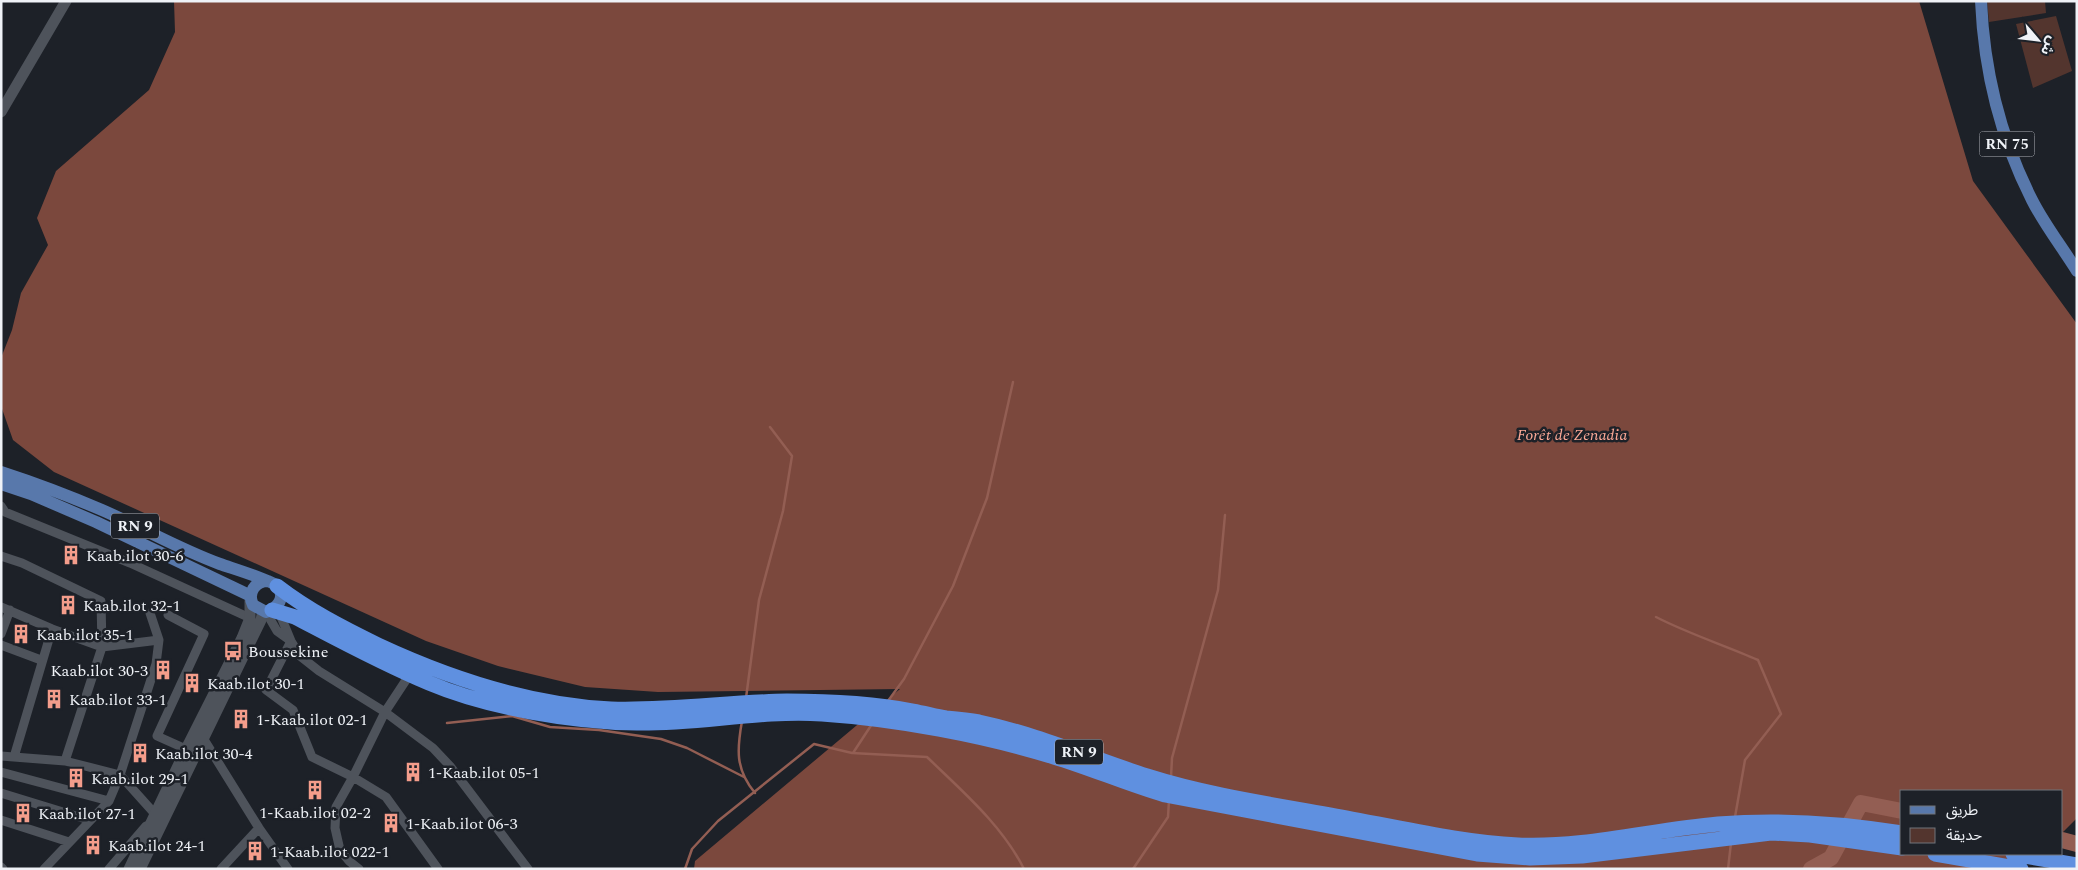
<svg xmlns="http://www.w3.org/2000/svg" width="2078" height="870" font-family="Spectral,'Noto Sans Arabic',serif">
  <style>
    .green { fill: #53352e }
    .forest { fill: #7b483d }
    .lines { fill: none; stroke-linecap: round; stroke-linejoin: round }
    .stream { stroke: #935e53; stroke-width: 2.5 }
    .river { stroke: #935e53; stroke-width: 16 }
    .street { stroke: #4e535b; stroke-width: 9 }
    .secondary { stroke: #4e535b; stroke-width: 11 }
    .primary { stroke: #5878ab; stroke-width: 12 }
    .highway { stroke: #5f90e0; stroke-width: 15 }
    .labels { text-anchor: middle; stroke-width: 5; stroke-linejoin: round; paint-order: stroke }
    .shield { fill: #1d2128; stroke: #b0b3b9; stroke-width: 1 }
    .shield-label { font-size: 15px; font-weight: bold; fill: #eff2f7 }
    .park-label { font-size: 16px; font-style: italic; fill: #fca997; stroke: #1d2128 }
    .poi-label { font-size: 16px; fill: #eff2f7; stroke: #1d2128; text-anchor: start }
  </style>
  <rect width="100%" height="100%" fill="#1d2128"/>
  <path class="green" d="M1987,1H2045L2046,13L1989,22Z
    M2056,16L2072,71L2033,88L2016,24Z"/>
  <path class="forest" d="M174,1H1919L1973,181L2077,324V818L2062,833V791H1902V854H2032L2003,869H694L695,861L900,689L658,692L585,687L498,666L426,641L54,472L13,440L1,406V358L12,330L21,293L48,245L37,218L56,171L149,90L175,32Z"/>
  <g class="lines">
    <path class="stream" d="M1656,617C1689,634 1724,645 1758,660L1781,714L1745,760L1735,817
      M746,698L759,600L783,511L792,456L770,427
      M888,701L904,679L953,586L987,498L1013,382
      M742,721C737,749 735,769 755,793
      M447,723L512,716L550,727L599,730L661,739L687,748L744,777
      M853,753L872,724
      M1171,777L1172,758L1218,590L1225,515
      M685,869L692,849L718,821L814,744L852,753L927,757C962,791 1002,825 1024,869
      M1133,869L1168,817L1169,800
      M1728,869L1731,843"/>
    <path class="river" d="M2062,840L2077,844
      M1811,869L1831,858L1861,803L1902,811"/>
    <path class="street" d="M1,506L5,512L130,563L250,618
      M1,556L22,563L101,601L102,647L65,761
      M1,607L52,629L102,647L159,640
      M266,612L277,631L291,641
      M279,612L291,641L300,656L319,671L385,712L433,748L450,766L528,869
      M168,615L204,634L157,736L186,749
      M1,634L10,610
      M291,641L266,690L293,710L312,757L353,777L386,797L438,869
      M1,645L41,660
      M203,738L259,828L288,869
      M1,756L65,761L120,775L155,814
      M14,757L52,629
      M1,772L109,801
      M1,793L89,820
      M1,820L69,842
      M1,867L3,869
      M44,869L109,801L120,775L156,664L159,640L150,613
      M109,869L146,826
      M221,869L259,828
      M359,869L349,861L340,850L335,828L336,807L353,777L385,712L410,674"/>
    <path class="secondary" d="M1,112L66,1
      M129,869L186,749L242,638L250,618V601
      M140,869L261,620L263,611"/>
    <path class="primary" d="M1981,1C1984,71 2000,137 2032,200C2044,224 2062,247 2077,271
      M1,472C35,483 69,496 102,510C141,527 179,549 220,564C231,568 271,580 277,586C287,597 277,609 266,612L253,605C247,593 255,581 268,581
      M1,484L31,494L96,522L251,596"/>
    <path class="highway" d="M277,586C308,610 343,628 378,645C451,679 530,705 611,709C671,711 728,702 787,701C829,701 872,703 913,711C924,713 935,716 946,718C957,719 968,720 979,722C1036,734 1091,758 1147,776C1213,797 1284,806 1352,819C1407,829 1462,842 1518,845C1585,848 1651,830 1718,824C1780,819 1840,823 1902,833
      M272,610L295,617C339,640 383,664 429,683C488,708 573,722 637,723C699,724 760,710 822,714C896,719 983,735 1054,757C1091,768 1127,784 1165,795L1477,854L1530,858L1582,856L1771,833L1810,835L1902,848
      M1935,854L2021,869
      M2013,854L2077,865"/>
  </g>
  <defs>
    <symbol id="building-bare" viewBox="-9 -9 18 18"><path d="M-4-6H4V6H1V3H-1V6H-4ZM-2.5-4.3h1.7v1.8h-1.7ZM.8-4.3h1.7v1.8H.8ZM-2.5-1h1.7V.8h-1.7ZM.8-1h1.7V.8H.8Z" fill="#f49d8b" stroke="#1d2128" stroke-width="2.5" paint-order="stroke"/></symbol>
    <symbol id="bus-bare" viewBox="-9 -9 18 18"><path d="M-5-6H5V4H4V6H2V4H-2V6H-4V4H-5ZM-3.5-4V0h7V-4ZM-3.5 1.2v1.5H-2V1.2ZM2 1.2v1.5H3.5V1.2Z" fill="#f49d8b" stroke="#1d2128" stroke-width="2.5" paint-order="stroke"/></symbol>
  </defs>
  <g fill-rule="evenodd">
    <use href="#building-bare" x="57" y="541" width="28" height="28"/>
    <use href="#building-bare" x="54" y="591" width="28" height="28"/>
    <use href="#building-bare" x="7" y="620" width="28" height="28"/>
    <use href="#bus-bare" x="219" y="637" width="28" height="28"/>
    <use href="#building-bare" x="149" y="656" width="28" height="28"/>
    <use href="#building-bare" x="178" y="669" width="28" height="28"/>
    <use href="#building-bare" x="40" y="685" width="28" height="28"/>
    <use href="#building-bare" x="227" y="705" width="28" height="28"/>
    <use href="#building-bare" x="126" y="739" width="28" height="28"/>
    <use href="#building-bare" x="399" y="758" width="28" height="28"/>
    <use href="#building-bare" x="62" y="764" width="28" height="28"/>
    <use href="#building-bare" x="301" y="776" width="28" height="28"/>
    <use href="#building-bare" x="9" y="799" width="28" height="28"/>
    <use href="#building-bare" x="377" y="809" width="28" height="28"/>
    <use href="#building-bare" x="79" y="831" width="28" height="28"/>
    <use href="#building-bare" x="241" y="837" width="28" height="28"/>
  </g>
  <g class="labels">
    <g class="shield">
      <rect x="1979.5" y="131.5" width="55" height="25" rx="4"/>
      <rect x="111" y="513.5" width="48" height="25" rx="4"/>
      <rect x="1055" y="739.5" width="48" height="25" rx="4"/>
    </g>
    <g class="shield-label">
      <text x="2007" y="149">RN 75</text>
      <text x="135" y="531">RN 9</text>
      <text x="1079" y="757">RN 9</text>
    </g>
    <g class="park-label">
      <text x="1572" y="440">Forêt de Zenadia</text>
    </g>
    <g class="poi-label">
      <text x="86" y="561">Kaab.ilot 30-6</text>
      <text x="83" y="611">Kaab.ilot 32-1</text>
      <text x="36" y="640">Kaab.ilot 35-1</text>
      <text x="248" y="657">Boussekine</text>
      <text x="148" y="676" text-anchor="end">Kaab.ilot 30-3</text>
      <text x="207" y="689">Kaab.ilot 30-1</text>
      <text x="69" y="705">Kaab.ilot 33-1</text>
      <text x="256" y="725">1-Kaab.ilot 02-1</text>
      <text x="155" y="759">Kaab.ilot 30-4</text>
      <text x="428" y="778">1-Kaab.ilot 05-1</text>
      <text x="91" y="784">Kaab.ilot 29-1</text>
      <text x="315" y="818" text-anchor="middle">1-Kaab.ilot 02-2</text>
      <text x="38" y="819">Kaab.ilot 27-1</text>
      <text x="406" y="829">1-Kaab.ilot 06-3</text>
      <text x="108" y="851">Kaab.ilot 24-1</text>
      <text x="270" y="857">1-Kaab.ilot 022-1</text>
    </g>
  </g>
  <rect width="2078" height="870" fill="none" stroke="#eff2f7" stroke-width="5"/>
  <rect x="1900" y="790" width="162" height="65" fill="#1d2128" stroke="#71757b"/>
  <rect x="1910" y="806" width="25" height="8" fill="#5878ab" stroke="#71757b"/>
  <text x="1946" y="815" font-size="15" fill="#eff2f7">طريق</text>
  <rect x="1910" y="828" width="25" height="15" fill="#53352e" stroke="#71757b"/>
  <text x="1946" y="840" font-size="15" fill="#eff2f7">حديقة</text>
  <g transform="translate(2038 40) rotate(118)" stroke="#1d2128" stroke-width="4" paint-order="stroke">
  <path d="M0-4L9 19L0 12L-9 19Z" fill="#eff2f7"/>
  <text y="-8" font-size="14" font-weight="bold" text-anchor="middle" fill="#eff2f7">ش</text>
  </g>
</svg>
